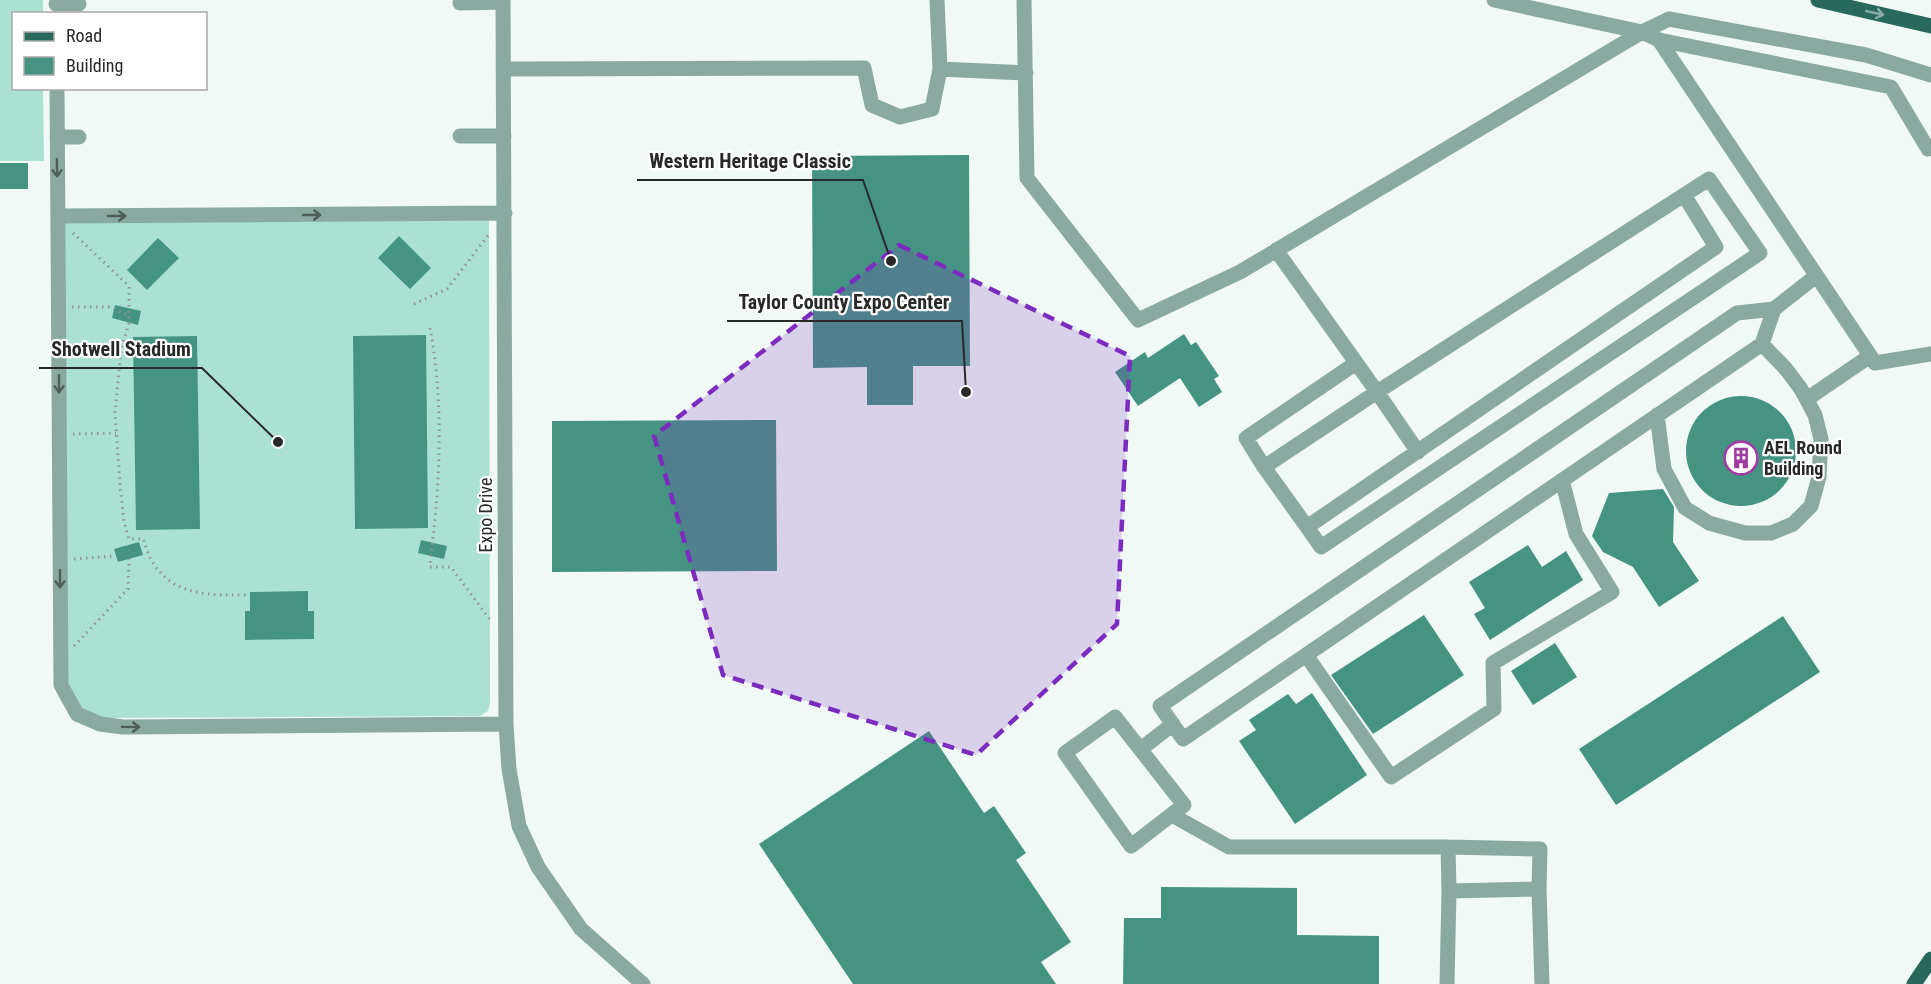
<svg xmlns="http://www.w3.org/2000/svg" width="1931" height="984" font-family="'Roboto Condensed',sans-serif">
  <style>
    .garden { fill: #abe1d3 }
    .building { fill: #459482 }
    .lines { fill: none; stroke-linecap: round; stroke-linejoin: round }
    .path { stroke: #8f9492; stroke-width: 3; stroke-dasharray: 1.5 4.5; stroke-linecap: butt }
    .minor { stroke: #8aaaa1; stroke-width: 15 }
    .major { stroke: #28695c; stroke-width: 15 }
    .oneway { stroke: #89aca5 }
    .oneway2 { stroke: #4e5d58 }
    .marked { fill: #7b2cbf; fill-opacity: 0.2; stroke: #7b2cbf; stroke-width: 4.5; stroke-dasharray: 12 8; stroke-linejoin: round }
    .labels { text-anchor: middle; stroke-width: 4.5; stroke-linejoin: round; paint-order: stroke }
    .poi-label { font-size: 18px; font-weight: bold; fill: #262928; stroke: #fff; text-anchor: start }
    .street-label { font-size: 18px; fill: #262928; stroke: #fff }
    .leader { fill: none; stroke: #262928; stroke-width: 2 }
    .callout-dot { fill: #262928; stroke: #fff; stroke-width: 2 }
    .callout-label { font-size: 20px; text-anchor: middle; font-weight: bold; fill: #262928; stroke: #fff; stroke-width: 4.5; stroke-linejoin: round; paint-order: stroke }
  </style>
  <rect width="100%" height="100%" fill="#f1f9f6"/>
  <path class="garden" d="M0,0H43V13L14,14V88L43,89L44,161H0Z
    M489,220L490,704L488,711L480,716L103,718L82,710L68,684L64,223Z"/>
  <path class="building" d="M969,155L970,366H913V405H867V367L813,368L812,156Z
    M0,163H28V189H0Z
    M399,236L431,268L410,289L378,258Z
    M158,238L179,258L147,290L127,270Z
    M115,305L141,311L138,325L112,318Z
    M1184,334L1191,345L1196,342L1219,376L1214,379L1222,392L1199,407L1180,378L1138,406L1115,372L1145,352L1148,358Z
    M426,335L428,528L355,529L353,336Z
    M197,336L200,529L136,530L133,337Z
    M1686 451a55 55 0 1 1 110 0a55 55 0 1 1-110 0Z
    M776,420L777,571L552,572V421Z
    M1663,489L1674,507L1673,542L1699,581L1659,607L1633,567L1603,552L1592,536L1609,493Z
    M421,540L447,546L444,559L418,553Z
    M139,542L143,555L118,562L114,549Z
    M1528,545L1542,567L1566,551L1583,580L1490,640L1474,614L1485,608L1469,582Z
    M308,591V611H314V639L245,640V611H250V592Z
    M1424,615L1464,675L1373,734L1331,675Z
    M1783,616L1820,672L1616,805L1579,749Z
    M1555,643L1577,677L1533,705L1511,671Z
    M1312,693L1367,775L1295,824L1239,741L1256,730L1249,720L1288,694L1296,704Z
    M929,731L984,813L994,806L1026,853L1016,860L1071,942L1041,962L1056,984H853L759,844Z
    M1161,887L1297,888V935L1379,936V984H1123L1124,918H1161Z"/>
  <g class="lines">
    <path class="path" d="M73,233L129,286V323L121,350L115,413L120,484L124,522L129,539H143C146,546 148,555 152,561C174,598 213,595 250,595
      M414,304L447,289L490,233
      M72,307H109L128,315
      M430,328C441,386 441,449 436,507C435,527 431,547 430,567H451L491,621
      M73,434L116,433
      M74,559L116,556
      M74,646L128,589L129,559"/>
    <path class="minor" d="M503,0L506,724L509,769L519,826L538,867L581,929L643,984
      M937,0L940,69
      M1024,0L1027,178L1138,320L1240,272L1642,32L1494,0
      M460,3L503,2
      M56,4H79
      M1642,32L1659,40L1875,363L1931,354
      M1642,32L1669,19L1866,55L1931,75
      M1659,40L1891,87L1928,149L1931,148
      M504,69L864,68L872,105L900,117L932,109L940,69L1026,73
      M57,88L61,685L77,714L100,724L123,727L506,724
      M460,136H504
      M57,137H79
      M58,216L505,213
      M1276,250L1377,392L1264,467L1307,527L1716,247L1684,195
      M1774,309L1762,344L1183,739L1160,706L1737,313L1774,309L1816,276
      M1807,399L1870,356
      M1657,415L1664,469L1685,508L1709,523L1745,533H1771L1793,524L1811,506L1819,477L1821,439L1815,415L1801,389L1786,369L1762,344
      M1264,467L1246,438L1356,363
      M1307,527L1321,547L1760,253L1709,179L1377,392L1418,452
      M1306,655L1391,777L1494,709L1493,663L1612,592L1576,534L1562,480
      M1115,717L1184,805L1131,846L1065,753Z
      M1141,749L1173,724
      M1172,815L1229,847H1448L1540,849L1539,889
      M1448,847L1449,891
      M1447,984L1449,891L1539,889L1542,984"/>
    <path class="major" d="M1818,0L1931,26
      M1914,984L1931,959"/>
  </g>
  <defs><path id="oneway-shaft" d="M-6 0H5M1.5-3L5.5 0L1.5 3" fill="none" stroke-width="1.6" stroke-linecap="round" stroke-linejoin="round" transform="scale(1.5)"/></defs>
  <use class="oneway" href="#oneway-shaft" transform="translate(1875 13) rotate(13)"/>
  <g class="oneway2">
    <use href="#oneway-shaft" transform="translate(57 168) rotate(89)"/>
    <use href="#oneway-shaft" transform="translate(312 215)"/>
    <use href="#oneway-shaft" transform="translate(117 216)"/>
    <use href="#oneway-shaft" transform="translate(59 384) rotate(90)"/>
    <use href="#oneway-shaft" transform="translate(60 579) rotate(90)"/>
    <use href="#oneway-shaft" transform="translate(131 727) rotate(1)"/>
  </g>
  <path class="marked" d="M899,245L1130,356L1117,624L976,755L723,675L654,436Z"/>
  <defs>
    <symbol id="building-ring" viewBox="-11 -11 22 22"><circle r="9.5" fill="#fff" stroke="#a03ca2" stroke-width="1.5"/><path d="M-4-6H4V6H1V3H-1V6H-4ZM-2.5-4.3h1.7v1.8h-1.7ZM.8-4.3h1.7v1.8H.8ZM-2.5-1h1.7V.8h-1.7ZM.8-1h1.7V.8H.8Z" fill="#a03ca2"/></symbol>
  </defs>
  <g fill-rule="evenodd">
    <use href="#building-ring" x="1722" y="439" width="38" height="38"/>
  </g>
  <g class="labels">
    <g class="poi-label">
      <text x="1764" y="454">AEL Round<tspan x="1764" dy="21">Building</tspan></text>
    </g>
    <g class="street-label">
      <text transform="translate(486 515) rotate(-90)" y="6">Expo Drive</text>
    </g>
  </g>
  <path class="leader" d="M891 261L863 180H637M966 392L962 321H727M278 442L202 368H39"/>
  <g class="callout-dot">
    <circle cx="891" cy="261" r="6"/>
    <circle cx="966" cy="392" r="6"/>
    <circle cx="278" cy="442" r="6"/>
  </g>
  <g class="callout-label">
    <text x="750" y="168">Western Heritage Classic</text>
    <text x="844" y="309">Taylor County Expo Center</text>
    <text x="121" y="356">Shotwell Stadium</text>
  </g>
  <rect x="12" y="12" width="195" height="78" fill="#ffffff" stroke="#a8a9a9" stroke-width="1.5"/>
  <rect x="24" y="32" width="30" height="9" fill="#28695c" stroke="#a8a9a9" stroke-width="1.5"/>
  <text x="66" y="42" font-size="18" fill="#262928">Road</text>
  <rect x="24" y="57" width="30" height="18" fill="#459482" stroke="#a8a9a9" stroke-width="1.5"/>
  <text x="66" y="72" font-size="18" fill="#262928">Building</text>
</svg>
